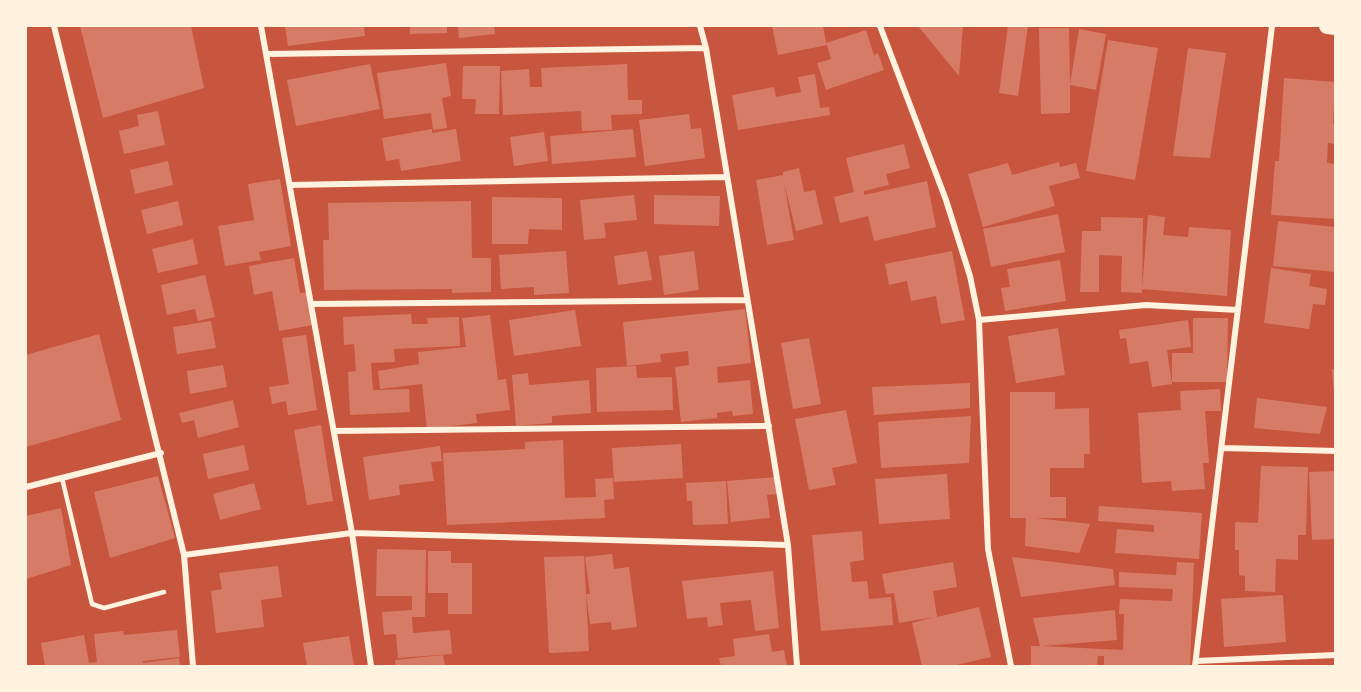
<svg xmlns="http://www.w3.org/2000/svg" width="1361" height="692" font-family="'Fira Sans',sans-serif">
  <style>
    .building { fill: #d67c66 }
    .lines { fill: none; stroke-linecap: round; stroke-linejoin: round }
    .service { stroke: #fff3e0; stroke-width: 4.5 }
    .minor { stroke: #fff3e0; stroke-width: 6 }
    .trunk { stroke: #fff3e0; stroke-width: 16 }
  </style>
  <rect width="100%" height="100%" fill="#c8553d"/>
  <path class="building" d="M80,26H191L204,88L103,118Z
    M285,26H364L365,36L288,46Z
    M410,26H447V33L410,34Z
    M458,26H494L495,34L459,38Z
    M772,26H823L826,43L866,30L874,55L878,53L884,70L826,90L817,63L831,59L827,45L778,55Z
    M918,26H963L959,76Z
    M1008,26H1028L1018,96L999,93Z
    M1039,28H1069L1070,84L1079,29L1106,34L1096,90L1070,85V113L1041,114Z
    M1108,40L1158,48L1135,180L1086,171Z
    M1188,48L1226,53L1210,158L1173,156Z
    M446,63L451,96L442,98L447,128L433,130L431,113L384,119L377,73Z
    M370,64L380,109L296,126L287,80Z
    M627,64L628,100H642V114L611,115L612,130L582,131L581,111L503,115L501,71L529,69L530,87H542L541,68Z
    M463,66H500L499,114H475L476,99H462Z
    M815,74L820,108L829,107L830,115L738,130L732,95L774,87L776,97L801,92L798,77Z
    M1284,78L1335,82L1333,124H1335V144L1328,143L1327,163L1335,164V219L1271,215L1275,161H1279Z
    M158,111L165,145L124,154L119,131L139,126L137,115Z
    M689,114L691,129L701,128L705,158L645,166L639,120Z
    M432,129V133L456,129L461,161L401,171L399,159L386,161L382,138Z
    M633,129L636,157L552,164L550,136Z
    M544,132L548,161L514,166L510,137Z
    M904,144L910,168L886,174L889,185L864,191V195L927,181L936,227L874,241L868,216L840,223L834,197L854,192L846,158Z
    M168,161L173,185L135,194L130,170Z
    M1059,162L1060,167L1076,163L1080,178L1049,186L1055,206L983,227L968,174L1008,163L1012,175Z
    M799,168L804,192L815,190L823,224L796,231L784,183L794,240L767,245L756,180L783,175V172Z
    M280,179L291,246L259,252L261,260L225,266L218,226L254,220L248,184Z
    M634,195L637,220L604,223L606,238L584,240L580,200Z
    M654,195L720,196L719,226L654,224Z
    M492,197L562,198V230L529,229L528,244H492Z
    M178,201L183,225L147,234L141,210Z
    M471,201L472,258H491V292L452,293V289L324,290L323,240H329L328,203Z
    M1058,214L1065,252L991,267L983,229Z
    M1148,215L1165,217L1163,235L1188,237L1189,227L1231,230L1227,296L1142,289Z
    M1101,217L1143,218L1142,293L1121,292L1122,256L1099,255V292H1080L1082,231H1101Z
    M1278,221L1335,227V272L1273,266Z
    M193,239L198,264L158,273L152,249Z
    M566,251L569,293L534,295V287L501,289L499,255Z
    M647,251L652,280L618,285L614,256Z
    M694,251L699,290L664,295L659,256Z
    M952,251L965,320L941,324L936,296L911,301L907,281L889,285L885,264Z
    M294,258L300,293L308,292L313,325L279,331L272,291L254,295L249,266Z
    M1060,260L1066,301L1005,311L1001,288L1010,287L1007,269Z
    M1271,268L1311,274L1309,286L1327,289L1325,305L1313,304L1309,329L1264,323Z
    M205,275L215,317L198,321L195,309L167,315L161,285Z
    M745,309L751,363L717,367L718,383L750,380L753,414L733,416L732,411L717,413V418L681,422L675,367L689,365L688,351L660,354L661,362L627,366L623,322Z
    M575,310L581,346L514,356L509,320Z
    M411,314L412,324H428L427,318L459,317L460,346L394,349L395,362L371,363L373,390L409,389L410,412L350,415L348,372L356,371L354,344L344,345L343,317Z
    M490,315L498,380L506,379L510,410L476,414L477,423L427,429L422,384L380,389L378,371L419,364L418,352L466,347L462,318Z
    M1193,318H1228L1227,382H1172V353H1193Z
    M1188,320L1191,347L1167,350L1172,384L1152,387L1148,361L1130,364L1126,338L1120,339L1119,330Z
    M211,321L216,348L177,354L173,327Z
    M1058,328L1065,375L1016,383L1008,336Z
    M99,334L121,420L26,447V355Z
    M306,335L317,410L288,415L286,401L272,404L269,387L289,384L282,338Z
    M809,338L821,404L793,409L781,343Z
    M223,365L227,387L190,394L187,371Z
    M636,366L637,378L672,377L673,410L597,412L596,368Z
    M1332,369H1335V394H1334Z
    M528,373L529,385L589,380L591,413L552,416V423L516,426L512,375Z
    M970,383V408L874,415L872,387Z
    M1220,389L1221,411H1205L1209,463H1203L1205,489L1172,491L1171,481L1142,483L1138,413L1181,410L1180,391Z
    M1010,392H1055V409L1089,408L1090,454H1084V468H1050V497H1066V518H1035L1090,524L1079,553L1025,546L1026,518H1010Z
    M1257,398L1327,407L1320,434L1254,428Z
    M233,400L239,427L198,438L194,420L182,423L179,413Z
    M846,410L857,463L832,468L836,485L809,490L795,419Z
    M971,416L969,463L881,468L878,422Z
    M321,425L333,501L307,505L294,430Z
    M563,440L565,498L596,497L595,479L613,478L614,499L604,500L605,518L447,525L443,453L525,449V442Z
    M681,444L683,478L614,482L612,448Z
    M244,445L249,470L208,479L203,454Z
    M440,446L442,461L431,462L434,481L399,485L400,495L369,500L363,457Z
    M1261,466L1308,467L1306,535H1298V560L1276,559L1275,592L1245,591V576L1239,575V550H1235V522L1258,523Z
    M1335,471L1334,539L1312,540L1309,472Z
    M947,474L950,519L879,524L875,479Z
    M158,476L175,538L110,558L94,492Z
    M776,477L778,494L767,495L770,518L731,522L727,481Z
    M726,481L728,524L693,525L692,501H687L686,483Z
    M254,483L261,509L220,520L213,494Z
    M1099,506L1202,513L1199,559L1115,553L1117,529L1154,532V525L1098,521Z
    M61,508L71,565L26,579V516Z
    M862,531L864,560L850,562L852,582L867,581L869,599L891,597L893,625L821,631L812,535Z
    M377,549L426,550L425,617H412L413,633L450,630L452,654L398,658L396,634L384,635L382,612L412,610V596H376Z
    M428,551H451V563H472V614H448V593H428Z
    M612,554L614,569L629,567L637,627L612,630L611,622L590,624L586,594H590L585,557Z
    M584,556L589,651L549,653L544,557Z
    M1012,557L1113,569L1115,585L1021,597Z
    M953,562L957,587L933,591L937,617L979,607L991,657L952,666H922L912,623L934,617L899,623L894,593L886,594L882,574Z
    M1177,562L1194,563L1190,666H1104V656H1098L1097,666H1031V646H1040L1033,618L1115,610L1117,640L1042,646L1123,650L1124,614H1119L1120,599L1172,601L1173,589L1119,587V572L1176,575Z
    M278,566L282,597L261,600L264,627L216,633L211,591L222,589L219,573Z
    M773,571L779,628L755,631L751,600L720,603L723,625L708,627L707,617L687,619L682,581Z
    M1283,595L1286,642L1224,647L1221,599Z
    M177,630L180,657L143,661V663L179,658L180,666H45L41,643L84,635L89,663L97,662L94,634L123,631L124,635Z
    M769,634L772,652L784,650L787,666H721L719,658L735,656L733,639Z
    M349,636L354,666H307L303,643Z
    M443,655L445,666H396L395,660Z"/>
  <g class="lines">
    <path class="service" d="M62,478L92,604L104,608L164,592"/>
    <path class="minor" d="M54,26L184,555L193,666
      M261,26L352,533L371,666
      M700,26L706,48L788,545L797,666
      M880,26L946,200L970,276L979,320L988,549L1011,666
      M266,54L706,48
      M290,185L727,177
      M311,304L747,300
      M979,320L1146,305L1238,310
      M334,431L769,426
      M1222,448L1336,451
      M26,487L161,453
      M184,555L352,533L788,545
      M1196,661L1336,655
      M1195,666L1272,26"/>
    <path class="trunk" d="M1327,26L1336,27"/>
  </g>
  <rect width="1361" height="692" fill="none" stroke="#fff3e0" stroke-width="54"/>
</svg>
